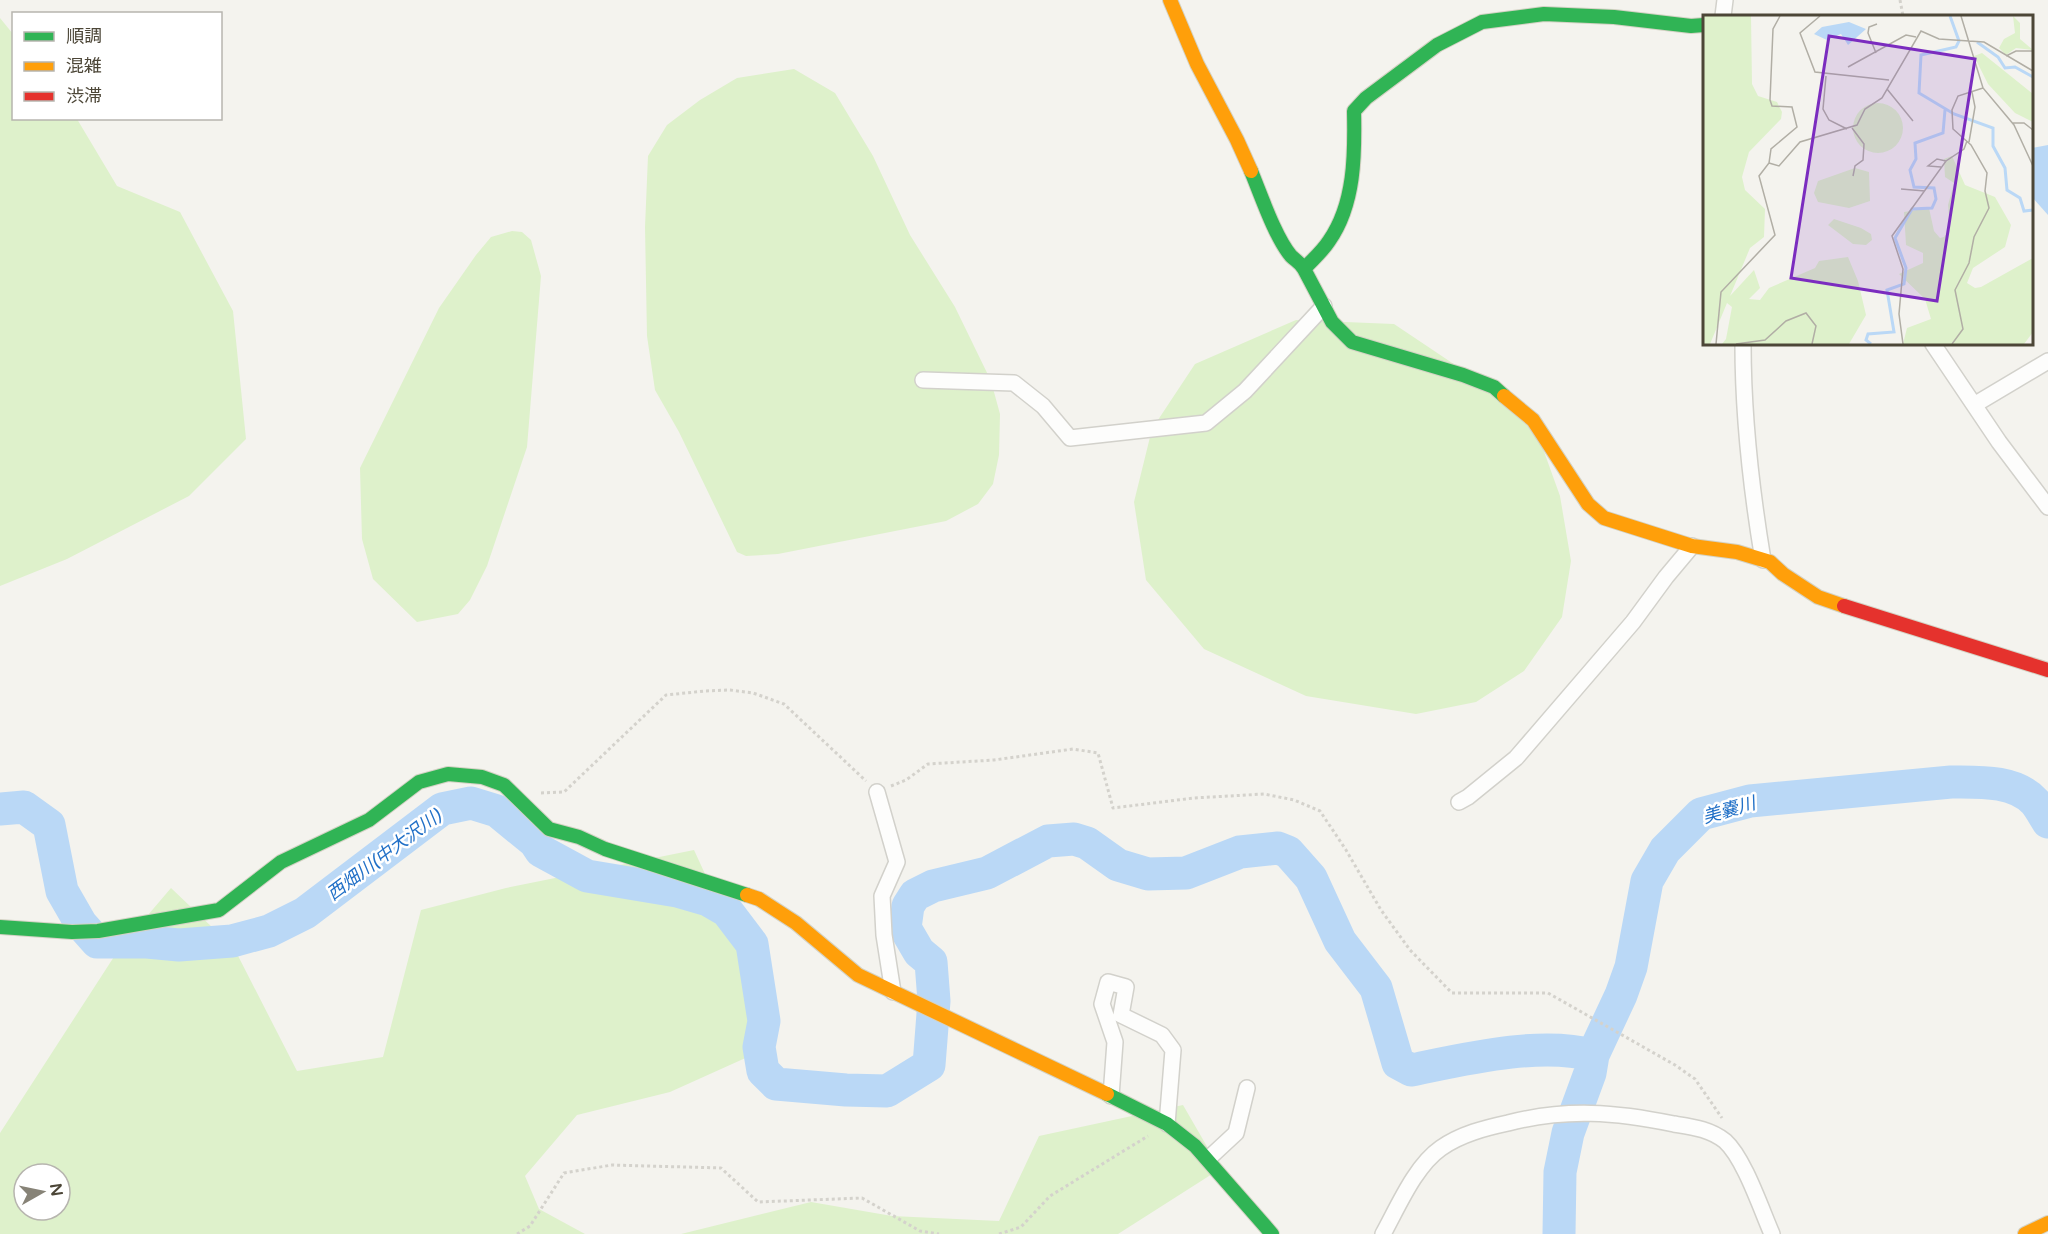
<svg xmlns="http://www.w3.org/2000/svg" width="2048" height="1234" font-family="'Varela Round','Noto Sans JP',sans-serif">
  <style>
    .green { fill: #def1cb; fill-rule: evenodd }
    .water { fill: #bad8f6 }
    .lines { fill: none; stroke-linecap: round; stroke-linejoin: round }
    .river { stroke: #bad8f6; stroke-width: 33 }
    .street-casing { stroke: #d2d1cb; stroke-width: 18 }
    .fast-casing { stroke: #d4d2c4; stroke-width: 16 }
    .slow-casing { stroke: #d4d2c4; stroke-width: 16 }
    .jam-casing { stroke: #d4d2c4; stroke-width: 16 }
    .path { stroke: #d4d2cc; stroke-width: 3; stroke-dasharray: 3 3; stroke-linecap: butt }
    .street { stroke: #fdfdfc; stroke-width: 15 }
    .fast { stroke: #30b455; stroke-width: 14 }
    .slow { stroke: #ff9f0a; stroke-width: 14 }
    .jam { stroke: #e5322d; stroke-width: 14 }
    .labels { text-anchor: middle; stroke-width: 5; stroke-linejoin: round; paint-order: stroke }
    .water-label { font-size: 18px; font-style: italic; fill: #2170c7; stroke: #fff }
    .inset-river { fill: none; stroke: #bad8f6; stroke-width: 3 }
    .inset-road { fill: none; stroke: #b1aea5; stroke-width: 1.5 }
    .view { fill: #7b2cbf; fill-opacity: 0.15; stroke: #7b2cbf; stroke-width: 3 }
    .inset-edge { fill: none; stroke: #4c4637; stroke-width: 3 }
  </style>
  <rect width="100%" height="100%" fill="#f4f3ee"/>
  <path class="green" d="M0,18L13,34L14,118L77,119L117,186L180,212L233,311L246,439L189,496L67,559L0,586Z
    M794,69L835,93L873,156L910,235L955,307L991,381L1000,414L999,455L993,484L978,504L946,521L778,554L746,556L737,552L679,432L655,390L647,336L645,227L648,156L667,125L700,100L737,78Z
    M512,231L522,232L531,240L541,276L527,447L487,566L470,600L458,614L417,622L373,579L362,539L360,468L439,308L476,255L491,237Z
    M1296,320L1394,324L1509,401L1542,446L1560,496L1571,561L1562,617L1524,671L1476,702L1416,714L1306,696L1204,649L1146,580L1134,502L1152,429L1195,364Z
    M694,850L747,965L761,1051L670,1092L577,1115L525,1176L539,1209L585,1234H0V1133L119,949L171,888L234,948L297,1071L383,1057L421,910L506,888ZM24,1174H60V1210H24Z
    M1183,1105L1220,1169L1118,1234H681L811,1202L892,1216L999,1221L1039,1136Z"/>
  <path class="water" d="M2048,145V215L2032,197V148Z"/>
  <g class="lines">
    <path class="river" d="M0,809L24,807L49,825L62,891L81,924L97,942H147L179,945L232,941L269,931L305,913L442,809L471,803L497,811L535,842L541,851L587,876L677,891L708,900L727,911L752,944L764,1021L759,1047L763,1071L776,1084L846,1090L887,1091L929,1065L934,1001L931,962L919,952L905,928L908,906L915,895L933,886L987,873L1048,841L1074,839L1087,843L1118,865L1148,874L1186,873L1240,852L1278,848L1288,852L1311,878L1340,941L1376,988L1398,1063L1411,1070C1465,1059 1539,1041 1593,1055
      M1559,1234L1560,1172L1568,1133L1590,1073L1593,1055L1621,995L1631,967L1647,881L1665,850L1701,814L1750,801L1951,782C1979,782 2015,780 2035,802C2040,808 2044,816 2048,822"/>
    <defs>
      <path id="street" d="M1723,16L1725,0
        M1743,344C1743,417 1751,488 1763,560
        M1933,344L1999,442L2048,507
        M923,380L1014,383L1043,406L1070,438L1206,423L1245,391L1324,306
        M1974,405L2048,361
        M877,792L897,862L882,896L884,935L893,992
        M1459,802L1468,797L1516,758L1633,622L1666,577L1692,546
        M1111,1096L1115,1042L1102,1004L1108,982L1126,987L1121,1015L1162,1035L1173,1050L1167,1124
        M1208,1159L1236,1133L1247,1088
        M1383,1234C1398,1207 1415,1166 1441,1148C1461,1134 1485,1128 1508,1123C1566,1108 1616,1112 1674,1124C1693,1127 1710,1129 1725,1141C1744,1158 1761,1209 1772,1234"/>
      <path id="fast" d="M1251,171C1261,195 1275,237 1291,256C1296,261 1300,262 1304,269L1332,322L1352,342L1463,375L1494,387L1504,396
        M1304,269C1312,260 1322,252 1329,241C1355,204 1355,154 1354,111L1366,98L1437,45L1482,22L1544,14L1614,17L1691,26L1704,25
        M0,927L72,932L98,931L219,910L281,862L369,820L419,782L448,774L482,777L504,785L549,829L579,837L605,849L747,895
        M1107,1094L1167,1124L1195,1146L1272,1234"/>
      <path id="slow" d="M1170,0L1197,64L1237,140L1251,171
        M1504,396L1533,420L1588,504L1604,518L1692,546L1737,552L1770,562L1783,574L1818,597L1844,606
        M747,895L759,899L796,923L858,975L1107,1094
        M2025,1234L2048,1223"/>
      <path id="jam" d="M1844,606L2048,670"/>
    </defs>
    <use href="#street" class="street-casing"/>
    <use href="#fast" class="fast-casing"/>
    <use href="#slow" class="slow-casing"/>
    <use href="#jam" class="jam-casing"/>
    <path class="path" d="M1900,0L1903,16
      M891,786L906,780L928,764L994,760L1073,749L1098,753L1113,808L1194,798L1264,794L1294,800L1320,811L1346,850L1381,910L1410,950L1452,993H1548L1675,1065L1695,1079L1722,1118
      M541,793L564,792L666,695L705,691L730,690L753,693L784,704L866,781
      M517,1234L530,1226L564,1173L612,1165L721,1168L758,1202L862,1198L920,1231L939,1234
      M999,1234L1021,1227L1050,1196L1148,1136"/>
    <use href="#street" class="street"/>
    <use href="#fast" class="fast"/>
    <use href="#slow" class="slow"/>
    <use href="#jam" class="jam"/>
  </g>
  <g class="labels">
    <g class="water-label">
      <text transform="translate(1729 810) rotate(-16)" y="6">美嚢川</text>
      <text transform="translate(384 855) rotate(-37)" y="6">西畑川(中大沢川)</text>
    </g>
  </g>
  <g transform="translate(1703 15)">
    <rect width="330" height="330" fill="#f4f3ee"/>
    <path d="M0,1H48L49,69L55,81L74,87L79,97L78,104L46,137L39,162L42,175L62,194L61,222L47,233L27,281L51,255L57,273L46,284L57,285L66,273L112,253L116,246L145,242L155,266L163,300L146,329H19L23,324L29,292L24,288L7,329H0ZM310,1L317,8V24L330,35L313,33L303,40L296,33L301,24L312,18ZM279,38L330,79V107L312,98L285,69L271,41ZM150 113a25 25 0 1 1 50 0a25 25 0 1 1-50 0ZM249,141L262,170L292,182L308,210L302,232L270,253L264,268L272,273L278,272L330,243V317L321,329H200L204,313L228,304L222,284L196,259L220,248V238L203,230L201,197L226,193L231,216L237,223L241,222L247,214L245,190L251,168L242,162L241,144ZM152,153L166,157L167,186L146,193L115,187L111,178L115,166ZM131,204L158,213L168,219L169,225L163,230L150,229L125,210Z" fill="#def1cb"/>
    <path d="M146,7L163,14L145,30L138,19L124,25L111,19L119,12Z" fill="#bad8f6"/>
    <path class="inset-river" d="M247,1L256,26L253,32L218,40L216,78L251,99L290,113V131L302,153L304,175L317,183L321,196L330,195M274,27L295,42L302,53L312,52L330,62M168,329L163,325L165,319L191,317L184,275L201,269L203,253L192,223L209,194L229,193L233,184L231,173L211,172L207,155L213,144L212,128L240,118L242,95"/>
    <path class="inset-road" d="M117,1L97,18L112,57L186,65M258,1L280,73L311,110L330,151M173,38L165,18L166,12L174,9M303,41L313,36H330M145,52L203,20L213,22M123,61L120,94L126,105L144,114M184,74L210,106M309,108H321L330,115M149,113L161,129L160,145L152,151L150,161M266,127L272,92L269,77M66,148L76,151L97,127L154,110L162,94L179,83L218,16L236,24L281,27L330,56M238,152L225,151L234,144L243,146M198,174L222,176M13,329L18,277L72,220L56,161L66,148L68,134L94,112L89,92L69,91L67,85L70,14L77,1M33,329L62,325L83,306L103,298L113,311L109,329M200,329L196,299L200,254L189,221L243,146L261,134L264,126M249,329L260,314L252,275L266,248L271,222L286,193L282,176L284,158L268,130L250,114L249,95L255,81L280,73"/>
    <path class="view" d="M126,21L272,44L234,286L88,263Z"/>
    <rect width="330" height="330" class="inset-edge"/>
  </g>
  <rect x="12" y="12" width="210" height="108" fill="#ffffff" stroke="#b7b5af" stroke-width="1.5"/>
  <rect x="24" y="32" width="30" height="9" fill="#30b455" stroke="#b7b5af" stroke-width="1.5"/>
  <text x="66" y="42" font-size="18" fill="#4c4637">順調</text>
  <rect x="24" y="62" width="30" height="9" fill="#ff9f0a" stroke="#b7b5af" stroke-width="1.5"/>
  <text x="66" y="72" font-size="18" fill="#4c4637">混雑</text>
  <rect x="24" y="92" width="30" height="9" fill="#e5322d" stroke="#b7b5af" stroke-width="1.5"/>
  <text x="66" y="102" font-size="18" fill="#4c4637">渋滞</text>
  <g transform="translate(42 1192) rotate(81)"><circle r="28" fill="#ffffff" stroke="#b7b5af" stroke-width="1.5"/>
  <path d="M0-4.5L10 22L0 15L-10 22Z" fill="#878377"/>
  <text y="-9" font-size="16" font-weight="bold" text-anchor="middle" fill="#4c4637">N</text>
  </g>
</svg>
